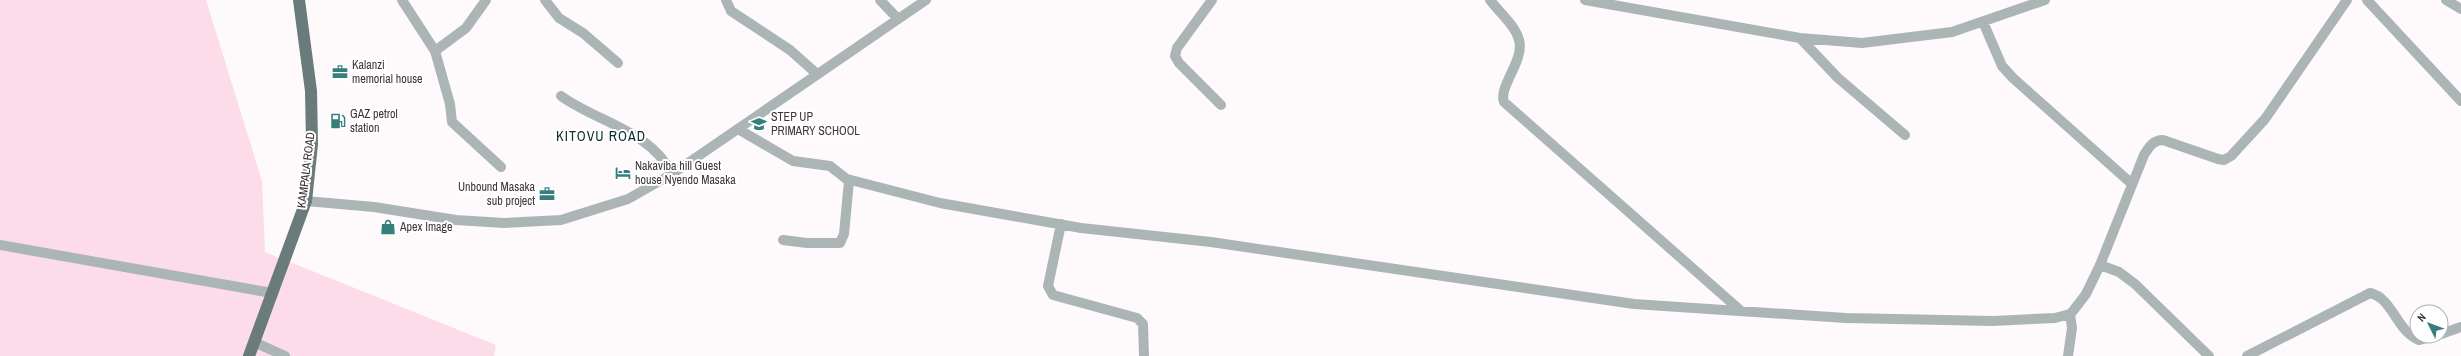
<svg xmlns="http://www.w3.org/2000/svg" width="2461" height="356" font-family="'Archivo Narrow',sans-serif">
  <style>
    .green { fill: #fcdce9 }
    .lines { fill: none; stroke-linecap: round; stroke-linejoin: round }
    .minor { stroke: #abb5b5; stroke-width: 10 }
    .major { stroke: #697b7a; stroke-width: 12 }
    .labels { text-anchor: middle; stroke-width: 4; stroke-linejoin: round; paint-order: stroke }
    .poi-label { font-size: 12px; fill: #3d3539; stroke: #fff; text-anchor: start }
    .street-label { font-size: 12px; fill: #3d3539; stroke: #fff }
    .quarter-label { font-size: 14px; letter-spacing: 1px; fill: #0d302f; stroke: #fff }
  </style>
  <rect width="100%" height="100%" fill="#fefafb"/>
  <path class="green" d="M0,0H206L262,181L265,252L496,345L494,356H0Z"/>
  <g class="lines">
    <path class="minor" d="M402,0L435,51L450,104L452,122L501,167
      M545,0L559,18L583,33L618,63
      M726,0L731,11L790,50L817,74
      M880,0L898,19
      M1212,0L1177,48L1175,56L1179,63L1221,105
      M1490,0C1499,12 1515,25 1519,40C1525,60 1498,87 1504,102L1741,311
      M1585,0L1800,38L1862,43L1952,32L2045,0
      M2367,0L2461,101
      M2446,0L2461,9
      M1983,22L2002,66L2013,78L2132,184
      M1800,38L1838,78L1905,135
      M435,51L466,28L486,0
      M561,96C597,122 651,131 672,174
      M738,129L793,161L830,166L849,181L844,234L840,243H807L783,240
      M847,179L940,203L1081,228L1211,242L1634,304L1846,318L1993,321L2055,318L2070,314L2073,311L2086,294L2100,265L2144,155C2149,147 2153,140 2163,140L2218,159L2224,160L2231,156L2265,119L2347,0
      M306,201L374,207L456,220L504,223L561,220L628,199L672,174L926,0
      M1061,224L1048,286L1053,295L1137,318L1143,324L1144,356
      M0,245L272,293
      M2100,265L2119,272L2135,284L2209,356
      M2441,334L2461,327
      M254,342L285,356
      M2068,356L2072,328L2070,314
      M2247,356L2370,293C2393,298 2396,331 2419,340L2434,336"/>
    <path class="major" d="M249,356L306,201L312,144L311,91L299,0"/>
  </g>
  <defs>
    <symbol id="office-bare" viewBox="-9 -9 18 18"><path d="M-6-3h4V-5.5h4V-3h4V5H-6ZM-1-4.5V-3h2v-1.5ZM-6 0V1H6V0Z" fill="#367f7c" stroke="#fff" stroke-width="2.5" paint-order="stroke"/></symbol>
    <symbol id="fuel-bare" viewBox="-9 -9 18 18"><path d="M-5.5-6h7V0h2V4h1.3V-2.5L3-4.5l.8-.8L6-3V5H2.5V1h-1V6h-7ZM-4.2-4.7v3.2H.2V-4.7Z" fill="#367f7c" stroke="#fff" stroke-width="2.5" paint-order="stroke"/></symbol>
    <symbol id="school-bare" viewBox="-9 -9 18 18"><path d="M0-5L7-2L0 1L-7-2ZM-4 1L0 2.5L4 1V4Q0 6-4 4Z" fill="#367f7c" stroke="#fff" stroke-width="2.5" paint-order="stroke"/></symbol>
    <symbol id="hotel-bare" viewBox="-9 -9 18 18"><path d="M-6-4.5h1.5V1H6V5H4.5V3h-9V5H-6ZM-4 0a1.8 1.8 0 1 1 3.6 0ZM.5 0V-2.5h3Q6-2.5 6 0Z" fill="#367f7c" stroke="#fff" stroke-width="2.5" paint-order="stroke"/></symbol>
    <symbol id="shop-bare" viewBox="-9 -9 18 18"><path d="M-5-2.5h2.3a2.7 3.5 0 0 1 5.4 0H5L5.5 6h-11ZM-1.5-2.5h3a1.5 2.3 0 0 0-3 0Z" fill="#367f7c" stroke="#fff" stroke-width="2.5" paint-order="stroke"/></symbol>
  </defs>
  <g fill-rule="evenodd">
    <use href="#office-bare" x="329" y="61" width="22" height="22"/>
    <use href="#fuel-bare" x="327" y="110" width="22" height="22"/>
    <use href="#school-bare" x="748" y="113" width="22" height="22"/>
    <use href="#hotel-bare" x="612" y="162" width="22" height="22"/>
    <use href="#office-bare" x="536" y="183" width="22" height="22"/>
    <use href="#shop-bare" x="377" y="216" width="22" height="22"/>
  </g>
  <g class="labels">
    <g class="poi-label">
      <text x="352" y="69">Kalanzi<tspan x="352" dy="14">memorial house</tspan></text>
      <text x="350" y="118">GAZ petrol<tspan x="350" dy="14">station</tspan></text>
      <text x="771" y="121">STEP UP<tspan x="771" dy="14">PRIMARY SCHOOL</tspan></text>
      <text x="635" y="170">Nakaviba hill Guest<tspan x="635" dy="14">house Nyendo Masaka</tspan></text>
      <text x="535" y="191" text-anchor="end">Unbound Masaka<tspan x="535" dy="14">sub project</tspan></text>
      <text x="400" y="231">Apex Image</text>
    </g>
    <g class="street-label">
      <text transform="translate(306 170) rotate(-83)" y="4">KAMPALA ROAD</text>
    </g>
    <g class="quarter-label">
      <text x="601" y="141">KITOVU ROAD</text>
    </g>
  </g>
  <g transform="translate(2429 324) rotate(312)"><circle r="19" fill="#ffffff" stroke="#b1aeb0"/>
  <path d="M0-3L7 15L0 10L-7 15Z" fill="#367f7c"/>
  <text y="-6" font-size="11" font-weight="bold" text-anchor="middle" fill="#3d3539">N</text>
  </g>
</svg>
